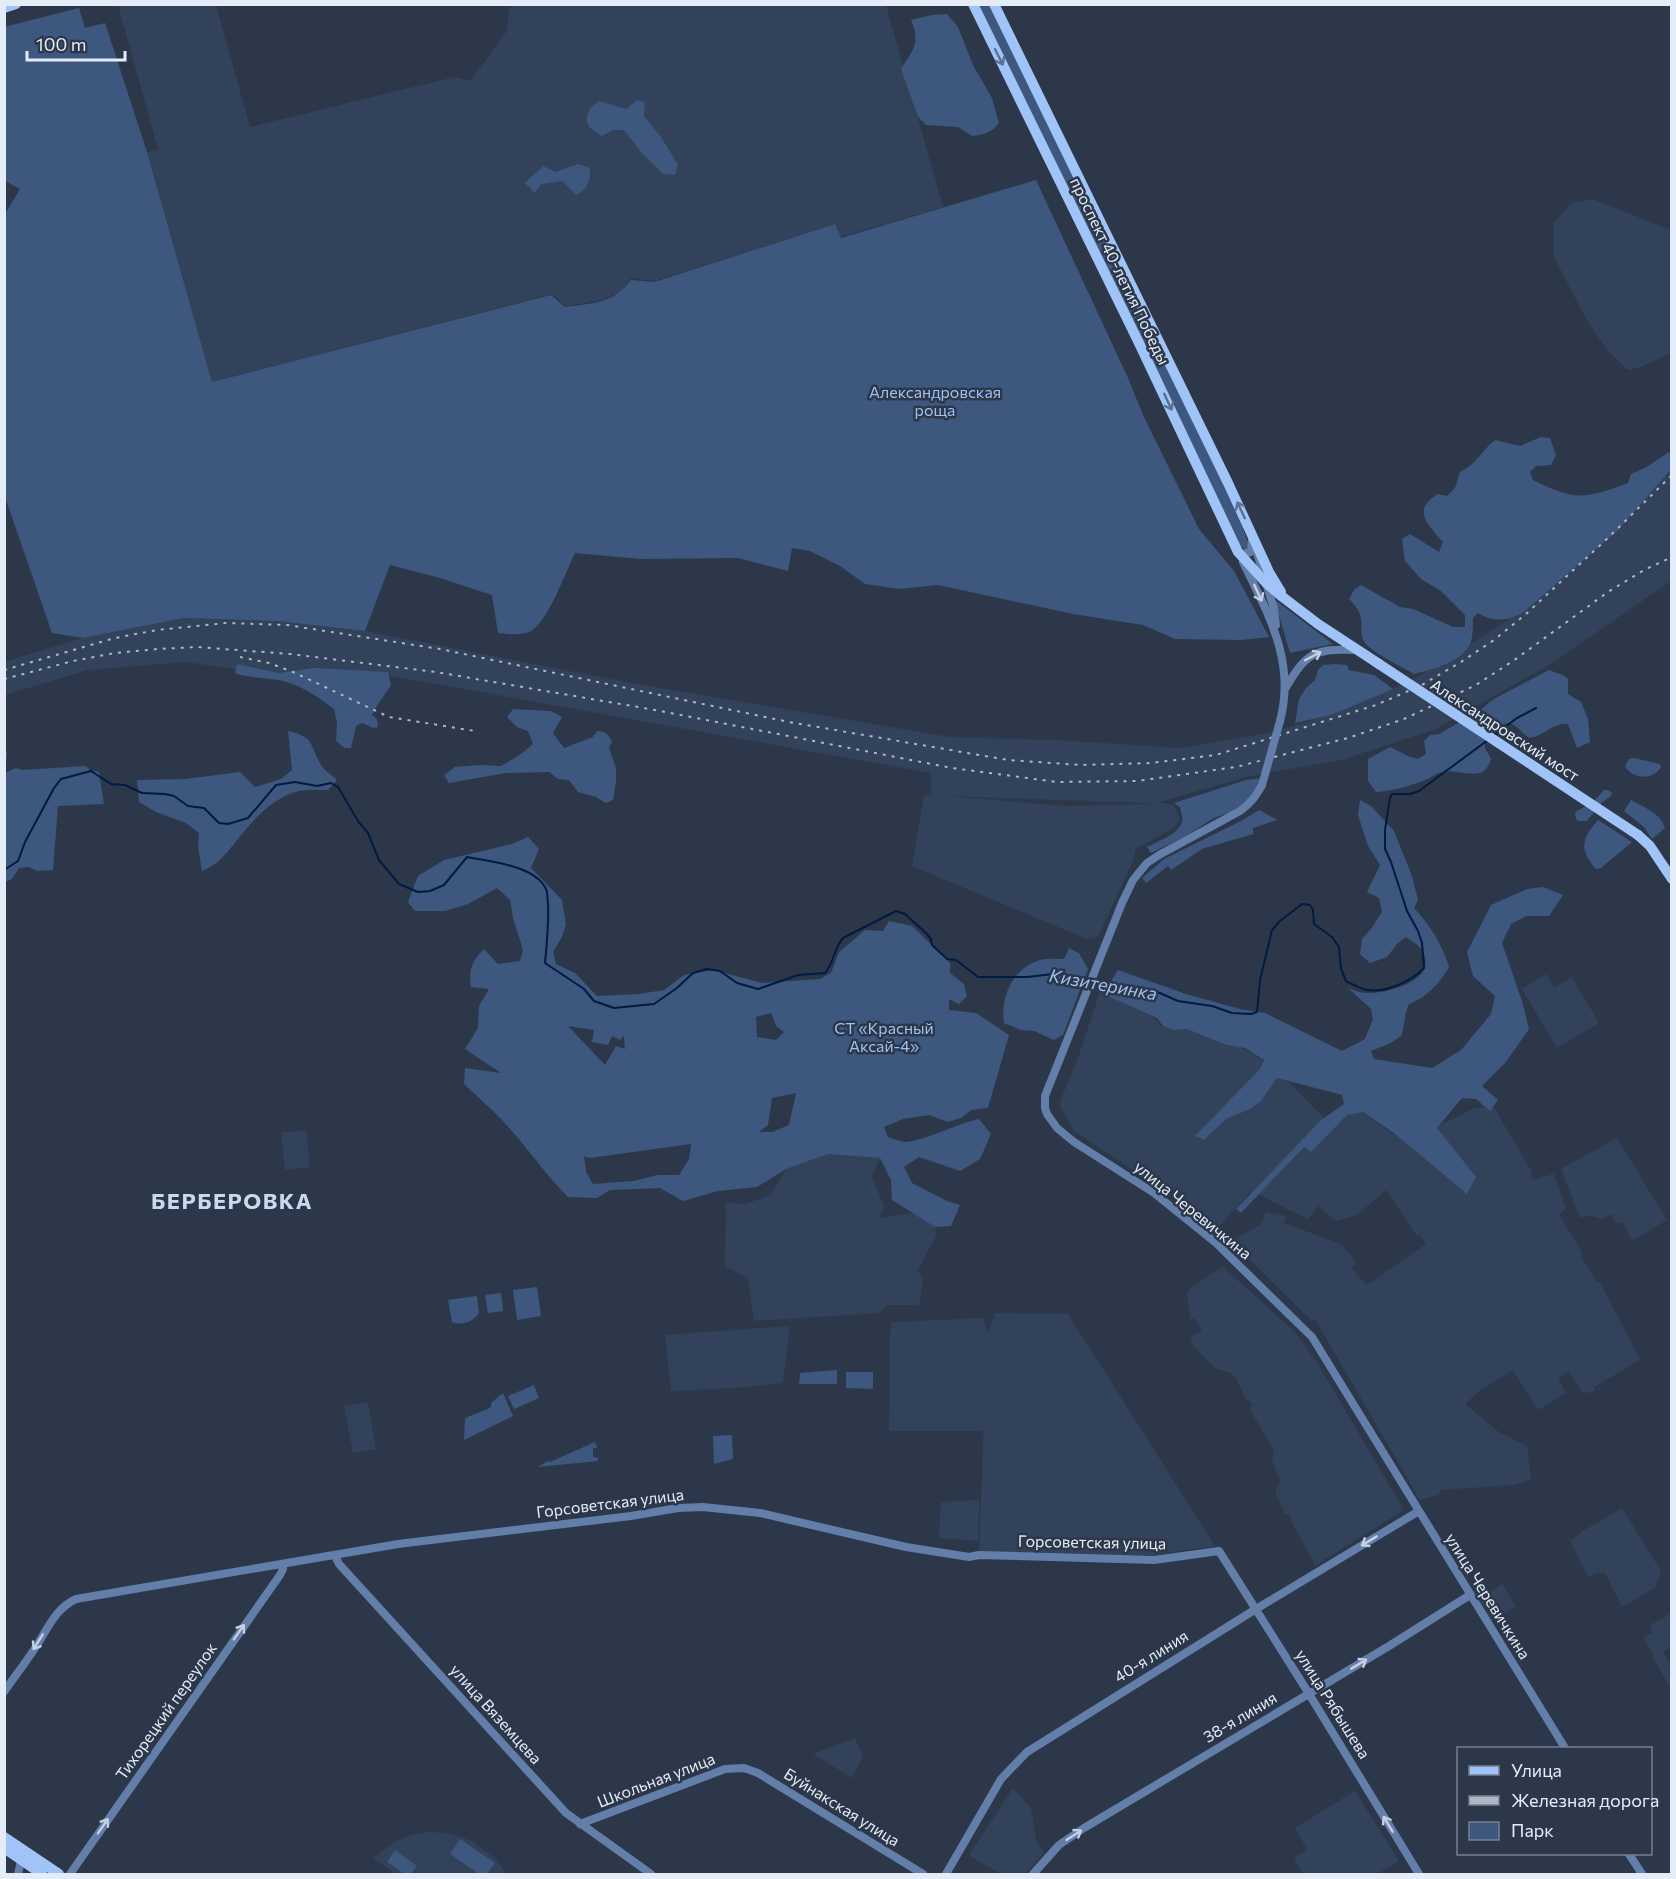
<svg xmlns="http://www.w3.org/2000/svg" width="1676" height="1879" font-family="Commissioner,sans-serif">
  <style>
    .built { fill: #32425a; fill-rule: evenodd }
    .green { fill: #3d577e; fill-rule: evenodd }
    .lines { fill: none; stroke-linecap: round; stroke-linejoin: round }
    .stream { stroke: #011b42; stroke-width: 2 }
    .minor { stroke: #627ea9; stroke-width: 8 }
    .major { stroke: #a1c4f8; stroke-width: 10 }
    .rail { stroke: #aeb7c4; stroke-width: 2; stroke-dasharray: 3 6; stroke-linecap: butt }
    .minor-bridge { stroke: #627ea9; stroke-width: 8 }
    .major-bridge { stroke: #a1c4f8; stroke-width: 10 }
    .oneway { stroke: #5b7090 }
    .oneway2 { stroke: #c4d0e4 }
    .labels { text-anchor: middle; stroke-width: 5; stroke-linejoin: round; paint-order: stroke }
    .street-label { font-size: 16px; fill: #e4ecf7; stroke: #2c384a }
    .park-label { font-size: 16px; fill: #9fc0f2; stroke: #2c384a }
    .water-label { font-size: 18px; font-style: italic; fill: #9fc0f2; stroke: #2c384a }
    .district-label { font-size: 22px; font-weight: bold; letter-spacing: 1.5px; fill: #c9d9f0; stroke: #2c384a }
  </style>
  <rect width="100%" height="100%" fill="#2c384a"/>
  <path class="built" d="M118,5H216L250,127L454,77L470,81L507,31L509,9L513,5H886L943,207L840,237L835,224L654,281L631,278L622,291L603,300L566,306L552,294L212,382L147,152L158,149Z
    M1592,199L1671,230V353L1638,368L1628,370L1607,350L1586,319L1554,257V222L1572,203Z
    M1671,457V581L1552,663L1436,729L1341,760L1250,776L1159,802L1173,805L1180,818L1176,826L1145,844L1136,847L1133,861L1098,937L1087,939L912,866L924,795H931V773L369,672L283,676L186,662L88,670L5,695L4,662L83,638L184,618L277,621L365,631L631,683L950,737L1055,740L1181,748L1274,732L1331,714L1416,678L1505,622L1602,528ZM946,796L1149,803L1150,804L1066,806Z
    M1546,974L1554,988L1572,977L1599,1023L1557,1048L1522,989Z
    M1100,992L1152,1016L1161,1026L1176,1028L1182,1026L1240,1046L1275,1068L1329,1123L1344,1114L1359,1110L1392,1134L1442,1124L1475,1108L1493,1106L1531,1170L1532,1180L1554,1174L1566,1209L1559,1214L1583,1254L1581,1256L1597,1283L1600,1282L1640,1360L1594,1387L1595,1390L1589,1394L1587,1391L1583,1393L1568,1371L1558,1378L1566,1393L1538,1410L1513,1370L1479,1391L1465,1404L1499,1432L1527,1446L1531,1480L1513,1485L1440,1490L1441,1494L1420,1500L1315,1319L1312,1321L1245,1255L1236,1239L1261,1224L1266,1212L1287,1216L1284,1223L1341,1244L1357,1263L1351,1268L1367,1285L1426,1244L1420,1235L1417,1236L1386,1190L1357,1215L1336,1221L1318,1206L1308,1219L1251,1191L1217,1229L1164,1183L1155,1185L1074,1131L1061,1108L1060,1101L1076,1064Z
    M306,1130L310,1167L285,1170L281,1133Z
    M1617,1138L1667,1220L1632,1241L1622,1222L1616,1224L1612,1214L1602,1219L1589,1215L1580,1218L1561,1169Z
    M828,1154L880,1158L872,1177L884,1206L879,1218L915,1213L935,1227L936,1236L918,1270L923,1280L919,1305H887L879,1313L754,1321L748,1278L725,1266L726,1202L745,1204L771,1195L786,1169Z
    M1222,1266L1296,1333L1318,1364L1404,1510L1322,1561L1316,1566L1294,1527L1289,1514H1285L1275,1491L1280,1482L1272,1461L1274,1451L1249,1408L1253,1406L1250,1401L1246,1400L1236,1378L1231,1373L1215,1368L1194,1347L1190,1338L1202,1330L1194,1318L1190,1320L1187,1291L1216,1270L1218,1271Z
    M995,1313L1068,1314L1215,1546L1153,1555H979L984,1419L983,1431H889L890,1332L892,1322L983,1318L988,1333Z
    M790,1326L783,1383L735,1388L671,1391L665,1335Z
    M368,1402L376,1449L353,1453L344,1406Z
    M979,1500L978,1541L939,1538L941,1502Z
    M1622,1508L1661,1571L1656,1587L1622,1607L1605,1573H1596L1588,1577L1570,1541L1583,1531Z
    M1502,1584L1516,1606L1492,1621L1479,1599Z
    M1671,1613V1646L1663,1652L1671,1665V1689L1652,1656L1653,1654L1643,1637L1652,1633L1649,1626Z
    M855,1738L863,1756L852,1778L813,1754Z
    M1013,1788L1031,1808L1037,1844L1045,1852L1025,1874H1000L969,1855Z
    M1355,1791L1399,1861L1377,1874H1300L1302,1872L1294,1858L1307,1849L1295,1828Z
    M429,1832L447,1833L472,1841L494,1858L507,1874H396L373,1858L394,1842L411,1835Z"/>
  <path class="green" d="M977,5H990L1237,511L1249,546L1248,549H1244L1240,545Z
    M79,8L85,28L105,23L147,152L212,382L551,295L565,307C593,303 613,304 631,280L654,282L835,224L841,238L1036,180L1128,378L1143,415L1199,529L1234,571L1269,637L1241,640L1175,639L1143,625L1073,614L938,585L899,589L865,584L840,566L810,551L792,548L788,571L738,558L640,559L575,553C565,573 549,620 531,631C522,636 507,634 498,633L492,595L440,578L390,565L365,631L277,621L184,618L83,638L52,633L5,497V214L20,189L5,181L4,27Z
    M947,14L958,27L973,65L992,98L999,123C993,132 983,135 972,136L958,127L926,125L918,117L901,69C913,50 921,42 911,20L932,15Z
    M637,100L645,102L644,116L661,137L678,165L675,175L663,174L641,152L624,130H613L602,136C582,126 582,113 599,101L626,109Z
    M578,164L590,168C590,182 589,188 576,195L562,181L541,184L535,193L525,183L543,166L556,172Z
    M1541,437L1550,438L1556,455L1551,465L1536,466L1530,472L1533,480C1575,501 1585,499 1628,483L1631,474L1645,468L1669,452L1671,455V469L1618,530L1525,611C1509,621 1494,623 1478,613L1473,618C1473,625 1473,635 1471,642C1463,662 1433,669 1414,674C1402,667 1373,653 1365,643C1360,636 1362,627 1361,619C1360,611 1355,605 1349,599L1354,590L1361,585L1400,607L1413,609L1453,627H1465V615L1441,591L1421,579L1405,561L1402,539L1410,534L1439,552L1443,542C1428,525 1411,510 1438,494L1447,496L1455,488L1460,472C1476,465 1482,450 1495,440L1520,446Z
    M1274,599L1333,644L1290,653Z
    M237,664L279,673L314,668L388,672L391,685C385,695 377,704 372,715L377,719L378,727L373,728L362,723L356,726L351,748H345L336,741L337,722L334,709C318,697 303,686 283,681C267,677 251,679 235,673Z
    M1335,664L1347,665L1349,670L1374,675L1393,689L1331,715L1295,723L1299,699L1306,688L1315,680L1318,670L1323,665Z
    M1549,670L1565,676L1568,679V694L1581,702L1588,719L1590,742L1577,748L1568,724C1553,722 1543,737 1529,738C1524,735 1519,728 1514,725C1503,718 1492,733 1485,740V748L1491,759C1489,765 1486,771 1480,773C1468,776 1454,769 1442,772C1436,773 1431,778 1425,780C1409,786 1394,791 1376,792L1368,781V759L1390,747L1410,757L1418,759L1426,754L1424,741L1430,735L1439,734L1482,709L1492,700Z
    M513,709L551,711L562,717L553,733L564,748L593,737L597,731C606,731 609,735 612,742L609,748L616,768V782L613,800L606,803L596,797L578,792L569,780L558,779L549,772L506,773L449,783L444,775L455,767L481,765L501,766L518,756L533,744L528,731L517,727L507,717Z
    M288,731C314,737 309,743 320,763C323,770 332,775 337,780L328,790C319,790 308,789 299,791C271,798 252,821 234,844C225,855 217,865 202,871L198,847L199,833L186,823L156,812L139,802L137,780L185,779L240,772L255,787L281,779L292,770Z
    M5,746L7,753L5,773L16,768L22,770L86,766L90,770L99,772L104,804L58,806L53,870L37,871L29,867L19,868L12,879L5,882Z
    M1634,758L1660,764L1661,767C1653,781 1632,779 1625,766L1629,759Z
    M1263,778L1246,803L1231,812L1214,818L1184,837L1151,853L1147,847C1157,842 1179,834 1182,822C1183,818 1181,812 1180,807L1174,803L1246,780Z
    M1604,790H1608L1612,793L1611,796L1602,802L1587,821H1579L1576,819L1575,812L1592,803Z
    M1360,800L1371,806L1394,831L1412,876L1418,900L1414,908C1430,925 1442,944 1449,967C1440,983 1426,998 1409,1004L1406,1012L1402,1035L1391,1043L1371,1051L1374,1059L1432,1068L1461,1050L1491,1014L1495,996L1473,976L1467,952L1491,905L1527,889L1543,887L1563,895L1549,916H1526L1511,924L1502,943L1522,1001L1529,1029L1506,1062L1482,1086L1498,1100L1490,1111L1476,1099L1462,1098L1437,1128L1476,1177L1467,1194L1395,1134L1363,1112L1347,1115L1311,1152L1304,1147L1241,1213L1236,1209L1321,1120L1344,1104L1342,1095L1277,1078L1261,1101L1250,1109L1226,1119L1204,1140L1195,1136L1260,1069L1264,1060L1245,1048L1227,1045L1187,1029L1174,1030L1163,1026L1157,1018L1103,994L1118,970L1186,994L1240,1009L1265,1013L1342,1051L1365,1039L1373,1019L1371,1009L1348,988C1353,990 1360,993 1366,993C1386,994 1438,981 1423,952C1421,946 1411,941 1406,937L1397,944L1387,957L1370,963L1360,954L1362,939L1371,929L1382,912L1379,898L1367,892L1380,865L1368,846L1358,815Z
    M1631,800C1643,807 1661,813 1665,828L1652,839L1644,827L1624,811Z
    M1259,810L1277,820L1253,828V834L1202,849L1171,870L1168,866L1146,883L1142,878L1164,859L1241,821Z
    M1598,820L1632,842L1601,868L1596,869C1579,850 1581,839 1598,820Z
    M528,837L539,849L531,868L562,900L566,924L562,937L553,952L556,964L575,973L597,996L639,994L664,990L684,975L713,970L762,983L820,979L831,973L839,952L865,930L883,931L889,921L912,926L950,963V973L964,984L967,996L959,1004L949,999V1010L976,1013L1009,1035L988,1108L971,1110L961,1118L948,1122L929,1115L903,1119L884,1127L888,1137C894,1139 901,1142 907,1142C929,1139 956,1124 979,1119L991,1134L980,1159L960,1171L919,1157L904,1167L912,1183L947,1201L960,1205L951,1226L935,1227L892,1200L891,1180L880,1158L828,1154L786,1169L757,1187L718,1191L683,1201L660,1188L610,1190L597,1198L568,1197C549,1178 534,1157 517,1137C501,1117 482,1101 464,1084L465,1068L501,1073L465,1049L478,1028L479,1006L489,989L471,987C468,970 472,961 484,949L498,964L520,961L523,950L513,918L510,900L497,888L468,904L445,911H415L408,902L418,876L444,860L512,844ZM771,1013L776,1026L784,1032L776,1040L757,1037L756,1017ZM568,1026L594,1030L592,1042L608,1045L612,1036L620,1040L624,1036L625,1049L616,1046L605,1065ZM796,1093L789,1125L772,1132H759L768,1125L772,1098ZM691,1144L689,1159L679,1175H657L634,1181L593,1184L586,1172L584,1156L590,1158Z
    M1069,948L1079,953L1088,969L1063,1035L1054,1040L1034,1031L1021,1030L1004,1023C1000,996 1013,968 1040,960C1047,958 1057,959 1064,959Z
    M537,1287L541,1316L517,1320L513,1290Z
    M501,1293L503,1311L488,1313L485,1295Z
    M477,1296L479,1313C473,1322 462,1326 452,1322L448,1300Z
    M837,1370V1384H799L800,1373Z
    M846,1372H873V1389L846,1388Z
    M534,1385L539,1398L514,1409L508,1396Z
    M503,1393L513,1416L464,1440L465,1418L490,1408L492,1402Z
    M732,1435L733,1459L714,1464L713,1436Z
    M595,1442L597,1448H593V1457L598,1458V1461L537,1467L548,1461L550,1462Z
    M460,1839L495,1863L487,1874H479L450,1854Z
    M395,1850L417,1866L411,1874H404L387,1862Z"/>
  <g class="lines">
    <path class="stream" d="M1493,736L1517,718L1536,708
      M4,870L18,861L25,842L54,788L61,779L91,771L111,784L125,785L142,793L165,794L174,796L188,806L204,808L219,823L228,824L248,818L276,785L295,782L317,786L331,783L338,787L358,821L368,833L379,860L399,884L418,892L430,891L444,885L467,857C490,862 535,865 546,889C548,893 547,898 548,903C549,923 547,942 545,963L584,989L594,1001L614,1008L654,1004L677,988L693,973L707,969L720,971L737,983L758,989L798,975L825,973C834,963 834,948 843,938L896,911L905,914L926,933L931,939L932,945L947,959L956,960L978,977H1027L1053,974L1089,979
      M1095,981L1122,987L1153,990L1178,1001L1212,1006L1232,1013L1251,1014L1257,1012L1260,980L1272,930L1280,921L1302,904L1310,905L1313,910L1314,924L1332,937L1339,947L1341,969L1346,981C1352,984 1360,989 1368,990C1386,993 1412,981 1424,968L1422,943L1418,931L1407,911L1391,862L1385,849V830L1390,798L1392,794H1410L1419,791L1488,740"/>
    <path class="minor" d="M1238,552L1243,554L1251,552L1252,539
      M1258,556L1274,609L1276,625
      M1243,562C1268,614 1296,661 1280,721
      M1285,689C1306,653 1314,648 1356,650
      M1262,785C1256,796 1251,803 1240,811L1159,855L1147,863L1133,880L1122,903L1045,1096V1108L1047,1114L1057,1128L1074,1142L1154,1193L1216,1243L1312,1337L1565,1748
      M335,1556L339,1564L566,1813L651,1874
      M4,1692C15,1676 27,1661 37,1645C48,1628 56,1608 76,1599L398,1544L631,1516L678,1508L703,1507L760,1513L906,1547L969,1557L979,1555L1154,1560L1219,1551L1306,1689L1419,1874
      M580,1824L725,1769L744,1768L758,1773L923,1874
      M1629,1854L1642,1874
      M18,1874L22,1856
      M70,1874L280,1575L283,1569V1564
      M946,1874L1001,1779L1027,1752L1256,1609L1419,1511
      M1033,1874L1059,1845L1084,1828L1389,1646L1470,1595"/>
    <path class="major" d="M973,4L1138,341L1238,552L1266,583L1280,595L1318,624L1379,664
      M994,4L1228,483L1269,572L1281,592
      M4,8L16,4
      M1638,835L1650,846L1672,879
      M4,1837L59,1874
      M4,1848L42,1874"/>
    <path class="rail" d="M240,657L269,663L293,672L389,717L475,731
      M4,670L115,638L157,630L226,623L287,625L440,649L789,722L1008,760L1081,765L1151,763L1216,755L1376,705L1420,686L1461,662L1494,640L1526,614L1609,537L1672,475
      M4,679L73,661L115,653L158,649L197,647L290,654L436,672L655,710L952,768L1057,782L1137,781L1236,767L1348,738L1404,719L1476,685L1513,661L1608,592L1644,570L1672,557"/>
    <path class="minor-bridge" d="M1262,785L1280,721"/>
    <path class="major-bridge" d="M1379,664L1638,835"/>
  </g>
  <defs><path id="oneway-shaft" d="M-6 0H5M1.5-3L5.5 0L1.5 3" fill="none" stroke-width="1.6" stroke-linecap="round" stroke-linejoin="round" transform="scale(1.5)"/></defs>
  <g class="oneway">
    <use href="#oneway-shaft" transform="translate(999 57) rotate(63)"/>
    <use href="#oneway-shaft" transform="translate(1168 402) rotate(65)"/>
    <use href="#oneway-shaft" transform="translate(1241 510) rotate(-115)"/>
  </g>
  <g class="oneway2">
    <use href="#oneway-shaft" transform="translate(1258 593) rotate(65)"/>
    <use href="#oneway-shaft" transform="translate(1313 656) rotate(-28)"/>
    <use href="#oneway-shaft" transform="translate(1369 1541) rotate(149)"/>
    <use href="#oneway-shaft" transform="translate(239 1632) rotate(-55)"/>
    <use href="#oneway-shaft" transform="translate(38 1642) rotate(122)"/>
    <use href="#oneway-shaft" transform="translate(1359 1664) rotate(-31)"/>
    <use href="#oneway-shaft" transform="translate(1388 1824) rotate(-121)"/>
    <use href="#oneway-shaft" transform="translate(103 1826) rotate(-55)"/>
    <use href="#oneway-shaft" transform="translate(1074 1835) rotate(-33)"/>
  </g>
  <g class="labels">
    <g class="street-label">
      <text transform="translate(1120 271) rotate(64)" y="6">проспект 40-летия Победы</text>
      <text transform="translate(1505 730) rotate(33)" y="6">Александровский мост</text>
      <text transform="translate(1193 1210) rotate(39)" y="6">улица Черевичкина</text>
      <text transform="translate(610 1503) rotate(-7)" y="6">Горсоветская улица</text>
      <text transform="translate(1092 1542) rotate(1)" y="6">Горсоветская улица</text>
      <text transform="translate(1488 1596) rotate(58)" y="6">улица Черевичкина</text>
      <text transform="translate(1151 1656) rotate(-32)" y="6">40-я линия</text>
      <text transform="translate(1333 1704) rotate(58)" y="6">улица Рябышева</text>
      <text transform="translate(166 1711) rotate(-55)" y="6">Тихорецкий переулок</text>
      <text transform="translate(496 1714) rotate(48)" y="6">улица Вяземцева</text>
      <text transform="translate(1240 1717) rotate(-31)" y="6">38-я линия</text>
      <text transform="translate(656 1780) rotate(-21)" y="6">Школьная улица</text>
      <text transform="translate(842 1807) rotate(32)" y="6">Буйнакская улица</text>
    </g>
    <g class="park-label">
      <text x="935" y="398">Александровская<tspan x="935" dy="18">роща</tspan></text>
      <text x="884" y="1034">СТ «Красный<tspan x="884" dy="18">Аксай-4»</tspan></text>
    </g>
    <g class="water-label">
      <text transform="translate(1103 985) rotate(10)" y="6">Кизитеринка</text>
    </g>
    <g class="district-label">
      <text x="232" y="1209">БЕРБЕРОВКА</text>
    </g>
  </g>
  <rect width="1676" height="1879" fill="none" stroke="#e4ecf7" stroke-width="12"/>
  <rect x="1457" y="1747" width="195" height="108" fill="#2c384a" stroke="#76808f" stroke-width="1.5"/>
  <rect x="1469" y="1766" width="30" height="9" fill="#a1c4f8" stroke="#76808f" stroke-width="1.5"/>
  <text x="1511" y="1777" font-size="18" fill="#e4ecf7">Улица</text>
  <rect x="1469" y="1796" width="30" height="9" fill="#aeb7c4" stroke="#76808f" stroke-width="1.5"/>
  <text x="1511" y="1807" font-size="18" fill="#e4ecf7">Железная дорога</text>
  <rect x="1469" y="1822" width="30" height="18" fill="#3d577e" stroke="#76808f" stroke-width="1.5"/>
  <text x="1511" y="1837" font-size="18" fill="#e4ecf7">Парк</text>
  <path d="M27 51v9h98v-9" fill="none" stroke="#e4ecf7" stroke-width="3"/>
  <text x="36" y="51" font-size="18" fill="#e4ecf7" stroke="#2c384a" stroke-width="4.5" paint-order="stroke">100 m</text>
</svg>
